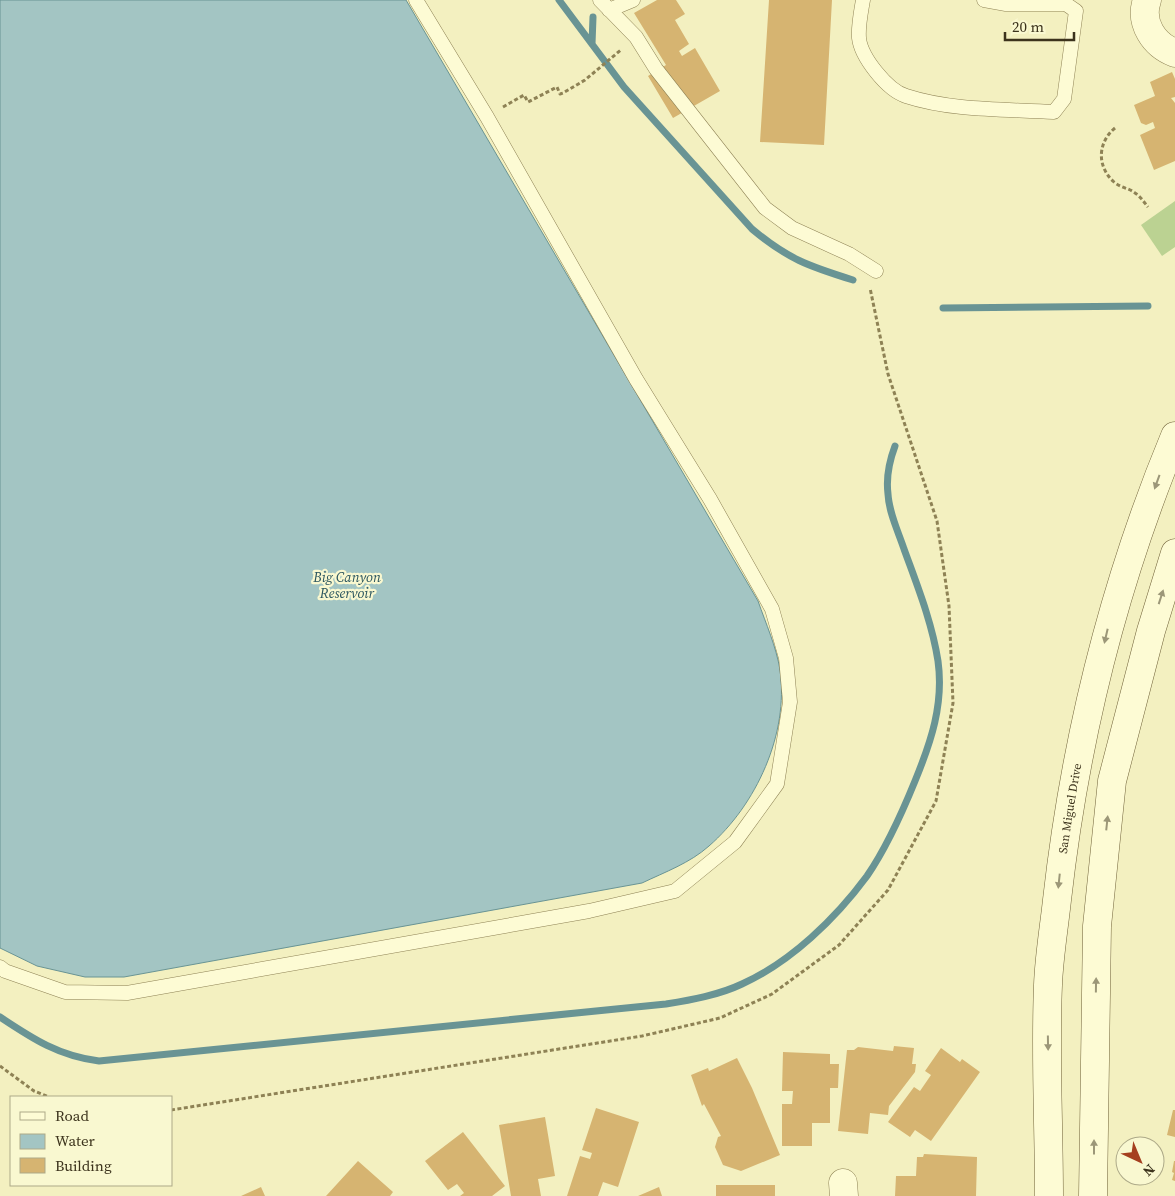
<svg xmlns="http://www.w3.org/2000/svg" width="1175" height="1196" font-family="'Source Serif 4',serif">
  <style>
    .green { fill: #bbd292 }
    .water { fill: #a3c5c3; stroke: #699494 }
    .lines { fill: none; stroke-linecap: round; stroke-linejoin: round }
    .stream { stroke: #699494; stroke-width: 7 }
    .building { fill: #d6b471 }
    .lane-casing { stroke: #8e8255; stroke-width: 15 }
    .street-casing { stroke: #8e8255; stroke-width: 29 }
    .secondary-casing { stroke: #706239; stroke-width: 29 }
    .path { stroke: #8e8255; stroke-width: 3; stroke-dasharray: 4 2.5; stroke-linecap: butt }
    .lane { stroke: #fdfbd4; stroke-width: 14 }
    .street { stroke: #fdfbd4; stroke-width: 28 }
    .secondary { stroke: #fdfbd4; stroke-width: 28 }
    .oneway { fill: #9c9778 }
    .labels { text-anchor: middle; stroke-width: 4.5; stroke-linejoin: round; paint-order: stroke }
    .street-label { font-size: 12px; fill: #3c331c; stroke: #f9f8d0 }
    .water-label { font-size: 14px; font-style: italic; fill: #29545e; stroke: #f9f8d0 }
  </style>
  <rect width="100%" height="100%" fill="#f3f0c0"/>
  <path class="green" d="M1175,201V247L1162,256L1141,225Z"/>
  <path class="water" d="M0,0H406L758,601C766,624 776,646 780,670C789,734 756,805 709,846C690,863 665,872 642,883L124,977H85L37,966L0,948Z"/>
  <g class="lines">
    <path class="stream" d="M559,0L624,87L752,229C788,259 808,266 853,280
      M592,44L593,17
      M943,308L1148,306
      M0,1017C33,1039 59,1056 99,1061L666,1004C691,1000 719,995 742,984C791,962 836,918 867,876C887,847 902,813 915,781C931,742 944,704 938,661C932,622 917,585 904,549C898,531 889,513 888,494C886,478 889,462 895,446"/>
  </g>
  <path class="building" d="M657,0H676L685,14L675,20L689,44L679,51L682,56L695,48L720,91L673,118L648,76L666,65L634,13Z
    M769,0H832L824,145L760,142Z
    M1172,72L1175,79V97L1171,98L1175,103V161L1154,170L1140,135L1155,128L1153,122L1146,125L1141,123L1134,105L1155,96L1150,82Z
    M894,1046L914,1048L912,1064H916L915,1072L889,1106L888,1115L870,1113L868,1134L838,1131L847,1050H854L858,1047L893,1051Z
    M941,1048L960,1062L962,1059L980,1072L931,1141L915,1130L910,1137L888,1122L914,1087L920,1091L931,1075L925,1071Z
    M783,1052L830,1054V1064H839L838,1088H830V1123H812V1146H782V1104H792L793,1091H782Z
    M737,1058L752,1088L780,1155L741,1171L723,1165L715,1147L718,1137L721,1136L704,1104L702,1106L691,1075L708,1068L709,1071Z
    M596,1108L639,1122L618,1187L603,1182L598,1196H567L580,1156L590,1159L592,1153L582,1150Z
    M1173,1110H1175V1137L1167,1135Z
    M545,1117L555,1176L538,1179L541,1196H511L499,1125Z
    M463,1132L505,1186L492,1196H460L464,1193L457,1184L448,1190L425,1161Z
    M924,1154L977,1157L976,1196H895L896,1176H916L917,1157H923Z
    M358,1161L393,1192L390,1196H326Z
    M1174,1161H1175V1181L1172,1180L1174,1173L1172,1172Z
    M716,1185H775V1196H716Z
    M261,1187L265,1196H241Z
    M659,1187L662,1196H638Z"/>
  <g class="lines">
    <defs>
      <path id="lane" d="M600,0L636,37L656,69L765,208L792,228L849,254L876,271
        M863,0C861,12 858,26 859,38C861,57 887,90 906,96C952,111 1005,109 1054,112L1064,99L1076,11L1066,4H1006L984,0
        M609,10L633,0
        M0,967L5,971L65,992L127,993L589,911L675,891L735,842L777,784L790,702L786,658L772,609L710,499L636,379L487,117L416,0"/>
      <path id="street" d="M1147,0C1139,23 1154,45 1175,53
        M843,1183L844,1196"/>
      <g id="secondary">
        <path id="s1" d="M1049,1196C1049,1126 1045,1055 1048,985C1049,957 1054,928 1057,900C1075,740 1113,585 1175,436"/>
        <path d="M1093,1196L1097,926L1112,781L1151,631L1175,553"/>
      </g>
    </defs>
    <use href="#lane" class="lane-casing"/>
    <use href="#street" class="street-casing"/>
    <use href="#secondary" class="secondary-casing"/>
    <path class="path" d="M503,107L524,95L528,102L557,87L560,94L563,93L585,80L622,49
      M1115,128C1097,143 1097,167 1114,182C1121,188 1129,188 1135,193C1140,196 1144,202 1148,207
      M0,1066L34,1091L49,1097
      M171,1110L642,1036L720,1018L772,994L839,945L888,890L936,801L953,703L949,606L937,521L888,374L870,288"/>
    <use href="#lane" class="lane"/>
    <use href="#street" class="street"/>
    <use href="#secondary" class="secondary"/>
  </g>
  <defs><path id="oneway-solid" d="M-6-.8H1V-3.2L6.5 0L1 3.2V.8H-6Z" transform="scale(1.25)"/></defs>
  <g class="oneway">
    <use href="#oneway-solid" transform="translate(1157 482) rotate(110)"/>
    <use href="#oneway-solid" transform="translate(1161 597) rotate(-72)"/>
    <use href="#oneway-solid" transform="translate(1106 636) rotate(103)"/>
    <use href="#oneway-solid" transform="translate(1107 823) rotate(-84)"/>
    <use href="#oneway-solid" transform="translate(1059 881) rotate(96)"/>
    <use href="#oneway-solid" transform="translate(1096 985) rotate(-89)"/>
    <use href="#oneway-solid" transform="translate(1048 1043) rotate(89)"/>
    <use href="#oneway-solid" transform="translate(1094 1147) rotate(-90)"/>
  </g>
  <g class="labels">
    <g class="street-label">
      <text dy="4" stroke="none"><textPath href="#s1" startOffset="389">San Miguel Drive</textPath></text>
    </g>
    <g class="water-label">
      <text x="347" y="582">Big Canyon<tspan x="347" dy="16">Reservoir</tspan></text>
    </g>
  </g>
  <rect x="10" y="1096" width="162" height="90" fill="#f9f8d0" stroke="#ada988"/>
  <rect x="20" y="1112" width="25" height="8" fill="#fdfbd4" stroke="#ada988"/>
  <text x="55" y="1121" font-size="15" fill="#3c331c">Road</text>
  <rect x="20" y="1134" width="25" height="15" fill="#a3c5c3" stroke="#ada988"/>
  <text x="55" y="1146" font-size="15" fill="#3c331c">Water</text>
  <rect x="20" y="1158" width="25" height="15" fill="#d6b471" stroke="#ada988"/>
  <text x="55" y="1171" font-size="15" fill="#3c331c">Building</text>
  <g transform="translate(1140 1161) rotate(136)"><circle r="24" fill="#f9f8d0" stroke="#ada988"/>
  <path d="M0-4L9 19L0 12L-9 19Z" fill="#a53f1e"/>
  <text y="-8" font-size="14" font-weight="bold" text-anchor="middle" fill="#3c331c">N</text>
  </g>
  <path d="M1005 32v8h69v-8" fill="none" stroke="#3c331c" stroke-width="2.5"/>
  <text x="1012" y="32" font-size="15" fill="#3c331c" stroke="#f9f8d0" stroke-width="4" paint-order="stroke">20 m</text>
</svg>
